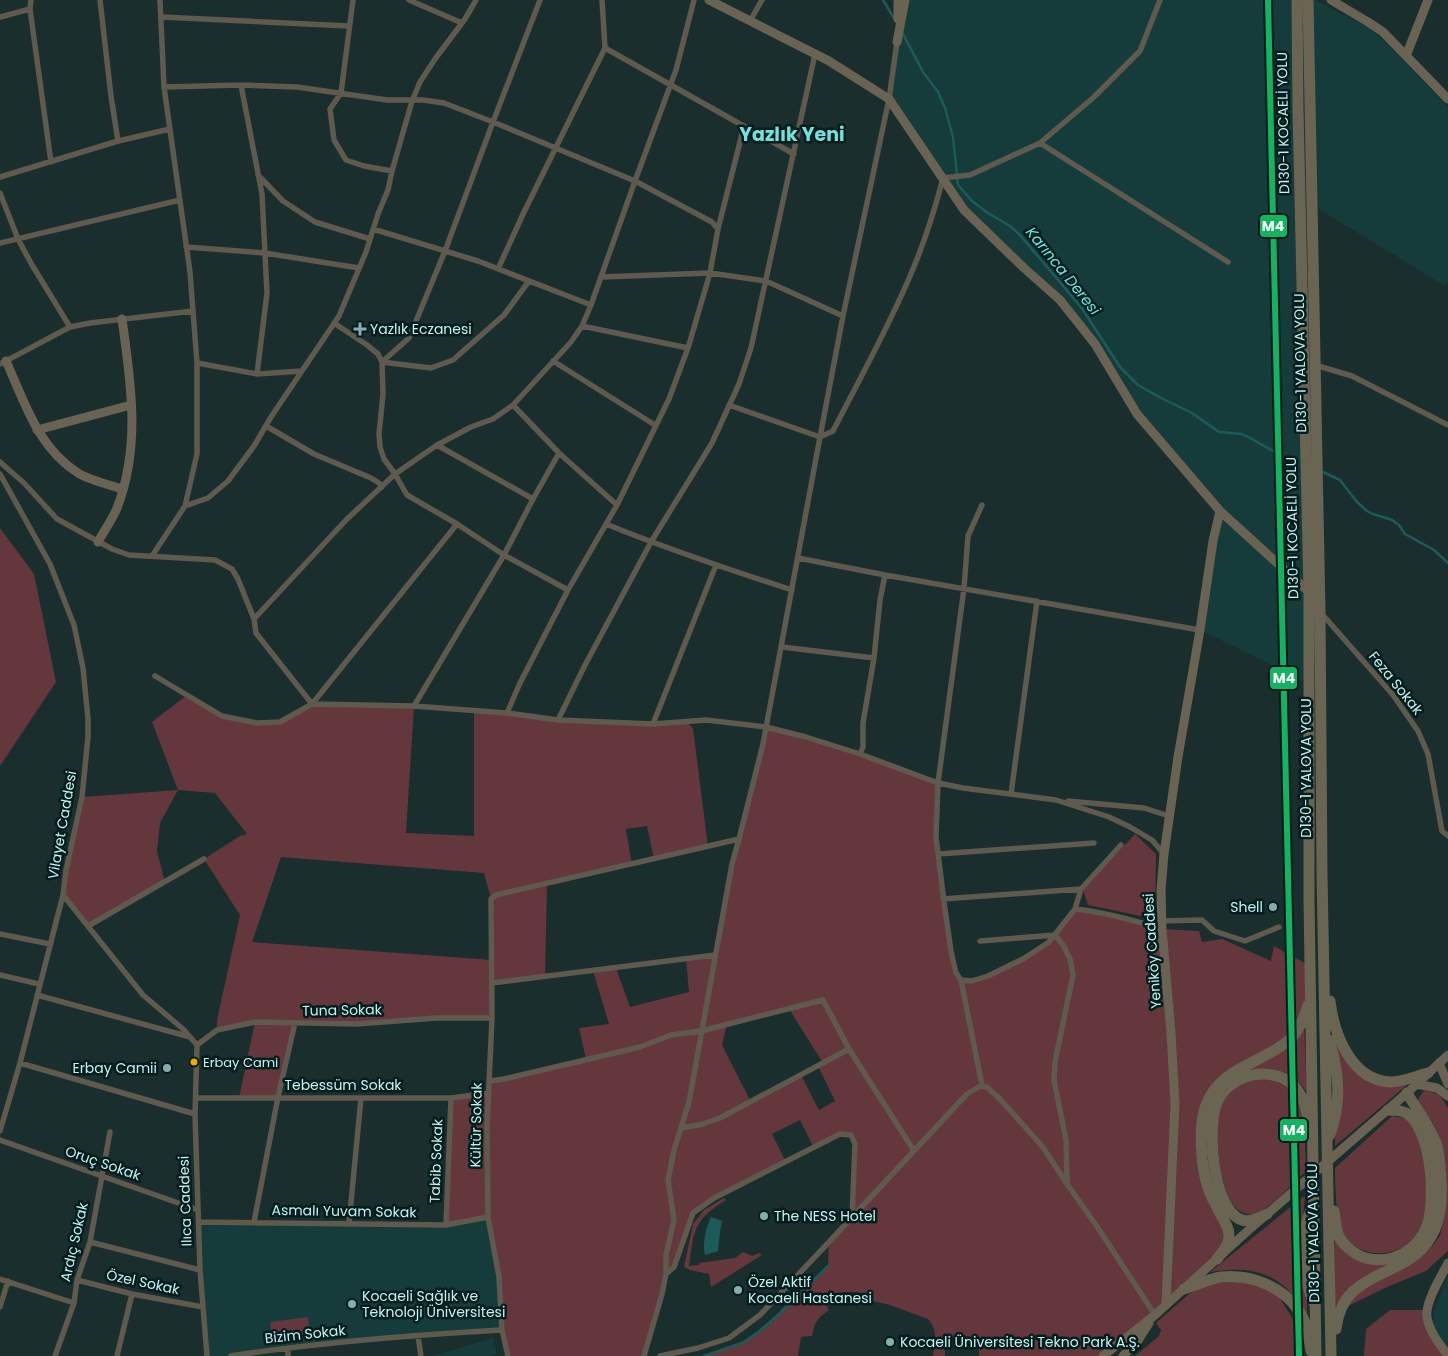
<svg xmlns="http://www.w3.org/2000/svg" width="1448" height="1356" font-family="Poppins,sans-serif">
  <style>
    .built { fill: #153c3b }
    .green { fill: #64373d; fill-rule: evenodd }
    .water { fill: #1b5c5b }
    .lines { fill: none; stroke-linecap: round; stroke-linejoin: round }
    .stream { stroke: #1b5c5b; stroke-width: 2.5 }
    .street { stroke: #5f594e; stroke-width: 5.5 }
    .secondary { stroke: #6a6253; stroke-width: 9 }
    .highway { stroke: #6a6453; stroke-width: 11 }
    .metro-1-casing { stroke: #031c1c; stroke-width: 10 }
    .metro-1 { stroke: #13b361; stroke-width: 6 }
    .poi-dot { fill: #86aeac; stroke: #031c1c; stroke-width: 2 }
    .bus-dot { fill: #f7a600; stroke: #031c1c; stroke-width: 2 }
    .labels { text-anchor: middle; stroke-width: 5; stroke-linejoin: round; paint-order: stroke }
    .bus-label { font-size: 13px; fill: #c0f3f1; stroke: #031c1c; text-anchor: start }
    .street-label { font-size: 14px; fill: #c0f3f1; stroke: #031c1c }
    .poi-label { font-size: 14px; fill: #c0f3f1; stroke: #031c1c; text-anchor: start }
    .water-label { font-size: 15px; font-style: italic; fill: #65e7e3; stroke: #031c1c }
    .district-label { font-size: 19px; font-weight: bold; fill: #71e3df; stroke: #031c1c }
    .line-badge { stroke: #031c1c; stroke-width: 2 }
    .badge-label { font-size: 14px; text-anchor: middle; font-weight: bold; fill: #fff }
  </style>
  <rect width="100%" height="100%" fill="#192e2d"/>
  <path class="built" d="M905,0H1317V1L1368,27L1380,37L1448,107V282L1445,286L1312,205L1322,609L1308,683L1200,630L1220,511L1137,414L1060,300L964,210L889,99Z
    M488,1217L499,1277L502,1330L438,1334L231,1356H207L199,1222L446,1225Z
    M1448,1276V1347L1441,1339L1433,1323L1434,1311Z
    M493,1338L497,1354L491,1356H432Z"/>
  <path class="green" d="M0,528L34,574L56,682L0,766Z
    M187,695L222,716L257,723L280,722L312,704L414,706L406,833L474,836V710L559,720L686,722L693,728L708,847L654,859L647,826L626,829L632,865L547,884L545,977L492,983V1018L357,1024L295,1023L278,1097L239,1098L255,1022L217,1030V1020L240,915L204,859L240,836L247,834L215,793L178,790L160,823L157,851L165,882L88,926L63,895L82,797L178,790L152,722ZM281,857L484,873L491,899L492,960L252,942Z
    M766,727L806,737L938,783L936,837L951,951L961,980L988,976L1049,942L1075,909L1162,929L1199,931L1202,942L1222,939L1271,961L1274,946L1310,966L1311,999L1296,1032L1236,1071L1202,1143L1228,1244L1103,1356H979L978,1336L944,1338L945,1356H933C935,1342 938,1330 928,1319L890,1305L864,1299V1293C845,1291 840,1291 826,1304L829,1310C818,1318 814,1322 812,1336L801,1337L798,1356H704L742,1343L758,1333L777,1316L828,1266L829,1242L852,1218L855,1144L852,1135L840,1134L814,1148L800,1120L772,1134L786,1162L714,1198L693,1213L674,1267L666,1274L644,1356H508L502,1330L499,1277L488,1217L446,1225L451,1098L489,1093L490,1081L586,1059L579,1028L609,1024L593,971L616,968L630,1007L689,992L686,959L715,955L732,864ZM789,1009L823,1063L818,1066L835,1101L819,1110L801,1075L751,1102L722,1045L727,1024Z
    M1135,834L1156,854L1155,914L1150,918L1088,905L1083,890Z
    M1304,1024L1307,1092C1303,1088 1300,1082 1296,1079C1283,1068 1263,1067 1247,1071Z
    M1332,1029L1357,1072L1407,1085L1335,1146V1140L1338,1117Z
    M1257,1078L1282,1081L1292,1089L1304,1116L1306,1171C1295,1182 1267,1212 1253,1214C1219,1219 1215,1137 1218,1116C1219,1111 1221,1105 1223,1101C1230,1089 1244,1083 1257,1078Z
    M1424,1091C1439,1092 1441,1096 1448,1108V1251L1426,1271L1387,1287L1348,1306C1352,1300 1357,1292 1363,1288C1380,1277 1405,1270 1420,1258C1427,1251 1435,1244 1440,1235C1448,1209 1448,1159 1438,1133C1433,1122 1425,1111 1418,1101L1419,1097Z
    M1392,1116C1397,1117 1402,1117 1406,1120C1429,1139 1433,1212 1416,1235C1408,1246 1396,1252 1384,1253C1367,1255 1349,1247 1342,1232C1336,1219 1335,1183 1335,1168Z
    M1303,1197H1305L1299,1257L1307,1296V1315C1283,1274 1256,1265 1210,1272Z
    M724,1198L726,1200C693,1220 694,1231 689,1266L699,1265V1263L735,1258L743,1252L752,1256L759,1253L762,1255L711,1287L709,1274L690,1270L684,1267L693,1224L704,1210Z
    M1335,1239L1352,1255L1403,1258L1348,1291L1335,1307Z
    M1236,1280L1272,1290L1281,1300L1294,1321L1299,1332L1303,1356H1135L1159,1336L1161,1330L1156,1323L1190,1293L1204,1286Z
    M1390,1310H1427V1318L1448,1356H1364L1366,1329Z
    M308,1317L310,1333L273,1339L270,1322Z"/>
  <path class="water" d="M711,1217L722,1221L720,1232L718,1251L705,1255C702,1244 706,1227 711,1217Z"/>
  <g class="lines">
    <path class="stream" d="M883,0L895,20
      M902,32L923,72L938,92L945,108L953,137L958,185L972,201L988,213L1010,226L1019,234L1081,307L1120,367L1138,385L1159,397L1192,413L1219,432L1242,434L1250,438L1291,461
      M1323,472L1340,480L1357,502L1367,511L1373,514L1392,520L1399,525L1405,534L1434,550L1448,563
      M704,1356L742,1343L757,1333L777,1316L828,1266"/>
    <path class="street" d="M31,0L30,9L51,162
      M100,0L111,96L118,141
      M353,0L341,93L330,109L334,140L346,160L364,166L392,171
      M409,0L462,23
      M694,0L676,70L635,181L591,305L582,326L571,342L513,405L493,419L471,427L437,445L395,474L346,520L254,619L256,633L312,704L414,706L507,713L558,720L585,665L651,542L712,443L739,384L751,348L815,54
      M0,17L30,9
      M161,17L349,26
      M750,21L762,0
      M605,48L749,129
      M241,85L262,194L267,293L257,374
      M164,87L241,85L297,87L387,100H423L444,103L493,122L635,181L712,222L718,229L710,273L688,348L669,399L617,505L568,590L520,683L507,713
      M1040,143L1228,262
      M258,175L283,201L315,222L370,239
      M0,177L118,141L170,129
      M0,193L18,239L32,265L70,327
      M373,229L478,261L591,305
      M718,229L744,126L794,154
      M0,243L180,200
      M186,247L265,253L359,268
      M498,269L524,212L605,48L602,0
      M601,277L710,273L766,281L843,316
      M334,323L367,345L378,354L382,362L383,394L379,434L380,447L384,459L395,474L407,495L457,524L504,555L568,590
      M582,326L688,348
      M553,361L655,425
      M382,362L409,338L445,251L493,122L540,0
      M382,362L431,368L453,360L504,315L529,281
      M197,363L257,374L302,371
      M0,364L70,327L90,323L193,311
      M1315,365L1352,376L1448,425
      M513,405L559,453L617,505
      M729,405L820,437L843,316L889,99L897,42
      M266,426L314,454L371,478L379,483L382,487
      M437,445L533,499
      M0,462L24,483L57,519L112,549L129,555L215,560L232,569L238,579L254,619
      M0,474L50,564L74,625L83,668L88,719V737L82,797L66,870L63,895L20,1063L0,1131
      M982,505L968,536L964,588L938,783L936,837L944,902L951,951L956,973L961,980L972,981L988,976L1023,959L1049,942L1075,909L1081,889L1121,845
      M185,506L208,498L228,481L254,446L271,417L339,316L366,252L378,214L388,190L392,171L412,101L420,82L435,59L465,19L476,0
      M606,524C667,549 730,570 792,590
      M152,556L185,506L197,454V363L190,272L164,87L160,0
      M798,558L885,575L880,600L874,658
      M885,575L1200,630
      M1322,614L1393,695L1418,731L1428,754L1442,831L1448,836
      M782,647L874,658L863,723V747L860,754L938,783L963,788L1056,800L1109,817L1130,827L1152,840L1164,854
      M155,676L222,716L257,723L280,722L312,704L457,524
      M414,706L504,555L533,499L559,453
      M558,720L653,724L706,720L766,727L806,737L860,754
      M653,724L716,565
      M1011,794L1037,601
      M1068,801L1144,808L1169,816
      M938,854L1094,843
      M63,895L143,995L183,1029L197,1045
      M943,899L1081,889
      M1075,909C1105,912 1133,920 1162,929
      M1161,921L1202,920L1214,931L1245,941L1279,927
      M88,926L204,859
      M0,934L50,944
      M1055,935L1063,945L1070,959L1073,975L1055,1062L1054,1080L1066,1140L1067,1184L1096,1225L1155,1315
      M980,941L1055,935
      M0,975L39,984
      M961,980L982,1085
      M492,983L715,955
      M37,995L190,1037
      M197,1045L195,1114L200,1270L207,1356
      M197,1045L217,1030L255,1022L357,1024L436,1018H492
      M20,1063L195,1114
      M490,1081L504,1079L640,1047L671,1035L701,1031L823,1000L849,1049
      M196,1098H451L489,1093
      M681,1128L703,1124L720,1118L849,1049L914,1151
      M0,1140L198,1210
      M199,1222L446,1225L488,1217
      M254,1222L278,1097L295,1023
      M349,1223L361,1098
      M446,1225L451,1098
      M90,1242L200,1270
      M666,1274L674,1267L693,1213L714,1198L840,1134L851,1135L855,1144L852,1218
      M0,1279L74,1303
      M77,1280L132,1294L203,1307
      M0,1307L8,1281
      M418,1336L421,1356
      M288,1348V1356
      M55,1356L74,1303L77,1280L90,1242L110,1132
      M117,1356L132,1294
      M231,1356C321,1342 412,1335 502,1330
      M508,1356L502,1330L499,1277L488,1217L487,1127L492,1018L491,899L496,895L739,839L763,744L820,437L833,431C860,378 890,325 913,269C925,240 935,209 943,178L970,175L1040,143L1094,97L1140,51L1160,0
      M644,1356L662,1294L666,1274V1255L674,1220L668,1180L674,1150L689,1102L732,864L739,839
      M660,1356L698,1348L729,1338L760,1315L829,1242L967,1094L982,1085L988,1088L1000,1099L1042,1146L1067,1184"/>
    <path class="secondary" d="M709,0L829,61L889,99L964,210L1024,268L1060,300L1095,344L1137,414L1220,511L1309,592
      M1331,0L1368,22L1383,32L1448,99
      M898,19V0
      M897,42L905,0
      M1406,56L1428,0
      M6,361C25,403 38,448 78,473C89,480 110,485 122,489
      M37,430L131,405
      M98,542C104,531 112,520 117,508C141,446 131,383 122,319
      M1439,1063L1448,1084
      M1416,1084L1437,1088L1448,1096
      M1448,1263C1441,1277 1425,1302 1427,1317C1429,1331 1439,1344 1448,1355
      M1166,1304L1175,1104L1171,1033L1162,929L1161,890L1164,854L1178,757L1200,630L1213,541L1220,511
      M1103,1356L1155,1315L1252,1227L1407,1093L1448,1055
      M1123,1356L1137,1342L1149,1323"/>
    <path class="highway" d="M1297,0L1298,110L1309,592V899L1316,1356
      M1308,0L1320,612L1322,874L1331,1356
      M1330,1001C1334,1034 1351,1080 1390,1082C1403,1082 1416,1076 1428,1073
      M1329,1040C1331,1048 1334,1055 1335,1063C1340,1087 1338,1112 1330,1135
      M1312,1207C1309,1215 1305,1224 1304,1233C1300,1258 1304,1280 1314,1303
      M1334,1211C1335,1219 1336,1227 1338,1234C1342,1245 1355,1255 1366,1258C1391,1265 1419,1250 1427,1225C1436,1200 1432,1129 1406,1113C1401,1110 1394,1110 1388,1110
      M1267,1214C1260,1217 1250,1223 1242,1220C1212,1210 1206,1124 1218,1100C1228,1081 1251,1071 1273,1075C1298,1079 1305,1101 1309,1122
      M1217,1259C1222,1252 1229,1246 1229,1236C1229,1224 1220,1216 1216,1205C1213,1200 1210,1194 1208,1188C1201,1167 1198,1125 1206,1105C1220,1068 1260,1064 1288,1041C1299,1032 1304,1018 1308,1005
      M1184,1289C1196,1285 1209,1279 1221,1277C1251,1274 1282,1286 1299,1311C1307,1322 1309,1338 1311,1351
      M1336,1329C1341,1283 1375,1280 1408,1260C1438,1241 1443,1212 1441,1180C1440,1169 1440,1157 1437,1146C1431,1127 1417,1110 1407,1093"/>
    <defs>
      <path id="metro-1" d="M1268,0L1299,1356"/>
    </defs>
    <use href="#metro-1" class="metro-1-casing"/>
    <use href="#metro-1" class="metro-1"/>
  </g>
  <g class="poi-dot">
    <path d="M357.5 321.5h5v5h5v5h-5v5h-5v-5h-5v-5h5z"/>
    <circle cx="1273" cy="907" r="5"/>
    <circle cx="167" cy="1068" r="5"/>
    <circle cx="764" cy="1216" r="5"/>
    <circle cx="738" cy="1290" r="5"/>
    <circle cx="352" cy="1304" r="5"/>
    <circle cx="890" cy="1342" r="5"/>
  </g>
  <circle class="bus-dot" cx="194" cy="1062" r="4.5"/>
  <g class="labels">
    <g class="bus-label">
      <text x="203" y="1067">Erbay Cami</text>
    </g>
    <g class="street-label">
      <text transform="translate(1283 123) rotate(-91)" y="5">D130-1 KOCAELİ YOLU</text>
      <text transform="translate(1300 363) rotate(-91)" y="5">D130-1 YALOVA YOLU</text>
      <text transform="translate(1292 528) rotate(-91)" y="5">D130-1 KOCAELİ YOLU</text>
      <text transform="translate(1396 683) rotate(51)" y="5">Feza Sokak</text>
      <text transform="translate(1306 768) rotate(-90)" y="5">D130-1 YALOVA YOLU</text>
      <text transform="translate(62 825) rotate(-80)" y="5">Vilayet Caddesi</text>
      <text transform="translate(1152 951) rotate(-94)" y="5">Yeniköy Caddesi</text>
      <text transform="translate(342 1010) rotate(-1)" y="5">Tuna Sokak</text>
      <text x="343" y="1090">Tebessüm Sokak</text>
      <text transform="translate(476 1125) rotate(-89)" y="5">Kültür Sokak</text>
      <text transform="translate(436 1161) rotate(-88)" y="5">Tabib Sokak</text>
      <text transform="translate(103 1163) rotate(19)" y="5">Oruç Sokak</text>
      <text transform="translate(185 1201) rotate(-92)" y="5">Ilıca Caddesi</text>
      <text transform="translate(344 1211) rotate(1)" y="5">Asmalı Yuvam Sokak</text>
      <text transform="translate(1313 1233) rotate(-91)" y="5">D130-1 YALOVA YOLU</text>
      <text transform="translate(74 1242) rotate(-77)" y="5">Ardıç Sokak</text>
      <text transform="translate(143 1282) rotate(12)" y="5">Özel Sokak</text>
      <text transform="translate(305 1334) rotate(-6)" y="5">Bizim Sokak</text>
    </g>
    <g class="poi-label">
      <text x="370" y="334">Yazlık Eczanesi</text>
      <text x="1263" y="912" text-anchor="end">Shell</text>
      <text x="157" y="1073" text-anchor="end">Erbay Camii</text>
      <text x="774" y="1221">The NESS Hotel</text>
      <text x="748" y="1287">Özel Aktif<tspan x="748" dy="16">Kocaeli Hastanesi</tspan></text>
      <text x="362" y="1301">Kocaeli Sağlık ve<tspan x="362" dy="16">Teknoloji Üniversitesi</tspan></text>
      <text x="900" y="1347">Kocaeli Üniversitesi Tekno Park A.Ş.</text>
    </g>
    <g class="water-label">
      <text transform="translate(1063 271) rotate(51)" y="5">Karınca Deresi</text>
    </g>
    <g class="district-label">
      <text x="792" y="141">Yazlık Yeni</text>
    </g>
  </g>
  <g class="line-badge">
    <rect x="1259" y="214" width="29" height="24" rx="5" fill="#13b361"/>
    <rect x="1269" y="666" width="29" height="24" rx="5" fill="#13b361"/>
    <rect x="1279" y="1118" width="29" height="24" rx="5" fill="#13b361"/>
  </g>
  <g class="badge-label">
    <text x="1273" y="231">M4</text>
    <text x="1284" y="683">M4</text>
    <text x="1294" y="1135">M4</text>
  </g>
</svg>
